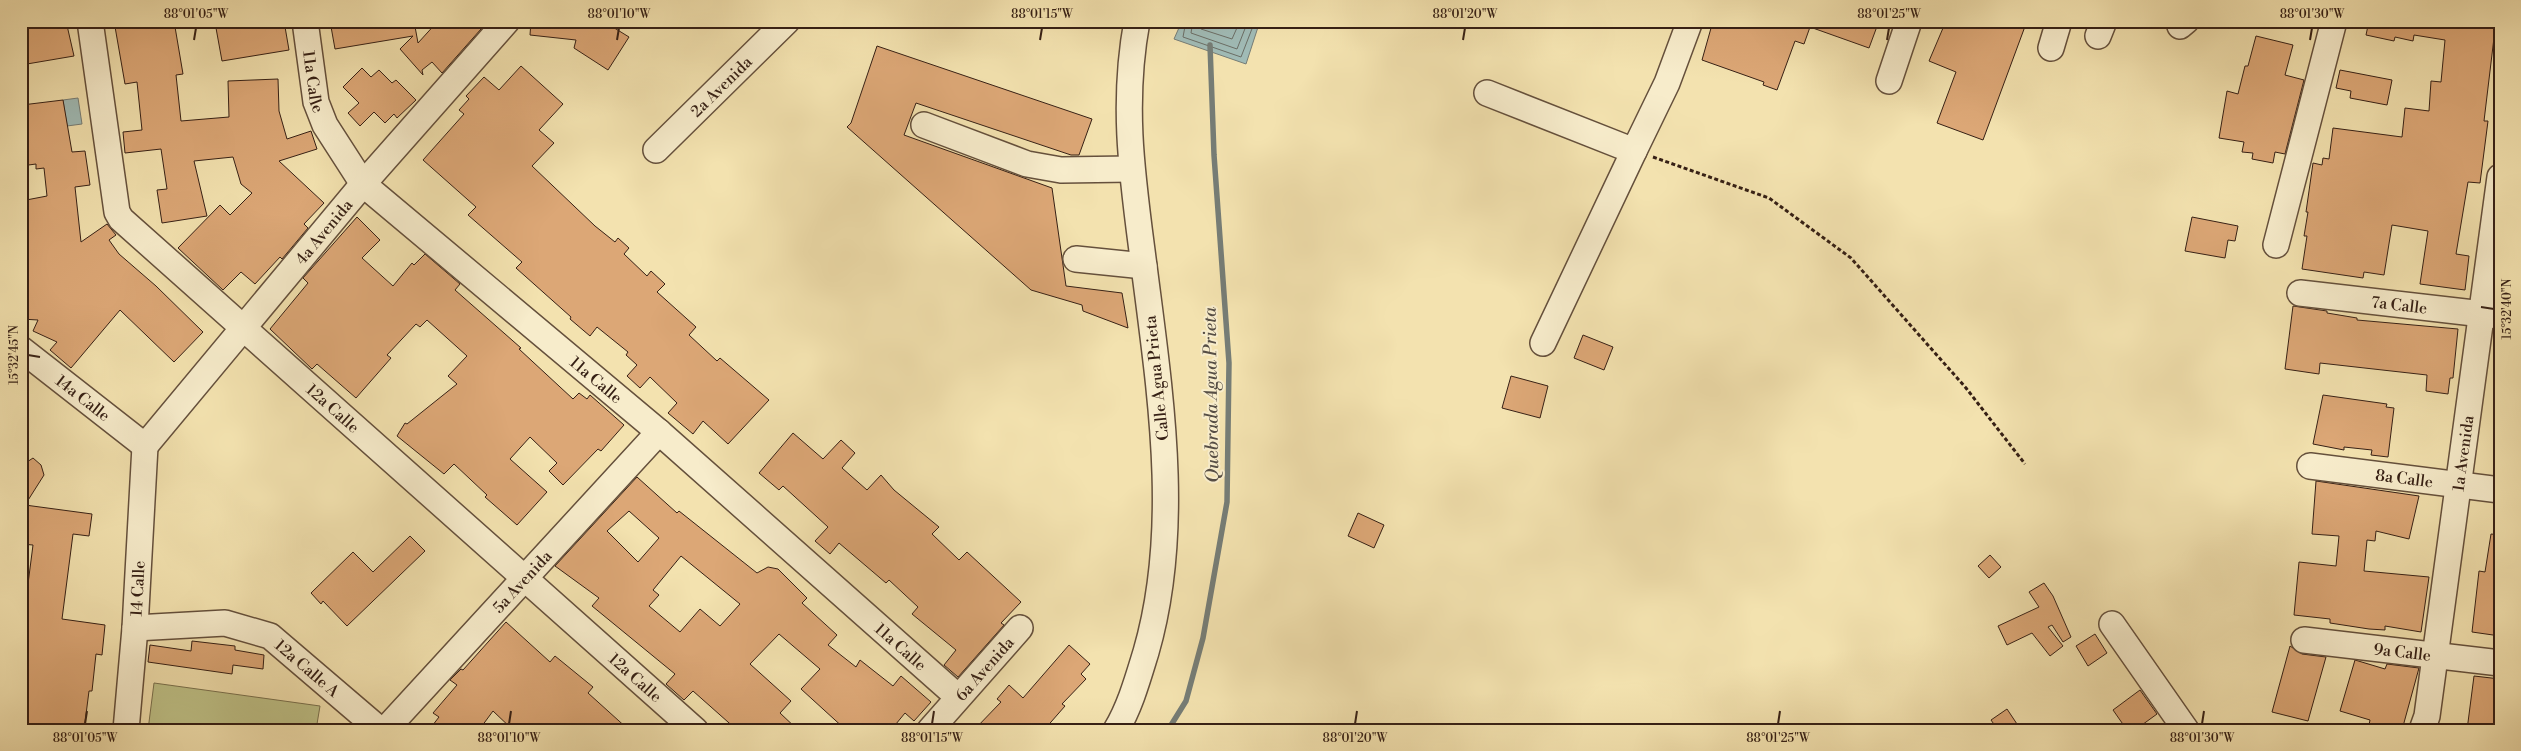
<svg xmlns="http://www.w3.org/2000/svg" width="2521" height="751" font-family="'Libre Bodoni',serif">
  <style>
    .green { fill: #bfc288; stroke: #7a714e }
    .water { fill: #a0bbb6; stroke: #767d76 }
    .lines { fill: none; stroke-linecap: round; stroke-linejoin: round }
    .shore { stroke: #6b6e66; stroke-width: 1 }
    .stream { stroke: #767d76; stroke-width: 5.5 }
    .building { fill: #dca776; stroke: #362015; fill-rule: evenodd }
    .minor-casing { stroke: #65503c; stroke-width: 28 }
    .path { stroke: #362015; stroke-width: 3; stroke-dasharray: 4 2.5; stroke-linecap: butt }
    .minor { stroke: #f7eccb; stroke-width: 25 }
    .ticks { fill: none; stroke: #362015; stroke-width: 2 }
    .labels { text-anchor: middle; stroke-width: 4; stroke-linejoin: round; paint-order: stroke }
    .street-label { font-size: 16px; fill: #362015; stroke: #f7eccb }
    .water-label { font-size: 18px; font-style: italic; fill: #564e45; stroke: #f7eccb }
    .neatline { fill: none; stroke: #362015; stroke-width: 2 }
    .ticks-label { font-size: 12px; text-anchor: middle; fill: #362015 }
  </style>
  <rect width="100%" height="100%" fill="#f3e2af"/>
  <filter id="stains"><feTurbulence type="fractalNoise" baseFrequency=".004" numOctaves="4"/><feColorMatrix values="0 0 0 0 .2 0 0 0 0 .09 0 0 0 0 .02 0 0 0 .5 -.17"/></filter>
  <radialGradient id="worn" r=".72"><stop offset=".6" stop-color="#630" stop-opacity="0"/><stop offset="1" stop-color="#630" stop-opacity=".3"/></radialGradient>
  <path class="green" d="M154,683L320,706L316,730H148Z"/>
  <path class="water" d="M1182,21H1260L1246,64L1174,39Z
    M78,98L82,124L67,126L63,100Z"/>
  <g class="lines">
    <path class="shore" d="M1186,21L1183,37L1241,57L1255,21
      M1193,21L1191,33L1237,49L1248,21
      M1200,21L1201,29L1232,39L1240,21"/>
    <path class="stream" d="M1168,730L1186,701L1203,638L1227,502L1229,363L1214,155L1210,45"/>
  </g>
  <path class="building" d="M21,21H66L74,56L21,65Z
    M114,21H174L183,74L176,75L181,121L229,117L228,81L278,79L279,111L287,139L311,131L317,149L279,161L324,203L304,224L308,228L282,259L280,257L255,284L241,272L223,290L178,248L220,205L230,215L252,193L241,184L233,157L194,161L207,216L162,223L157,190L167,189L161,149L125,153L123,132L142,130L137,82L125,84Z
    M256,21H284L289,50L222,61L216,28Z
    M330,21H414L418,43L438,21H472L481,29L442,73L432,62L422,70L423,75L400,49L413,36L335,49Z
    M531,21H603L629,37L608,70L574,48L576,40L530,35Z
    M1713,21H1879L1869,48L1810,27L1804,44L1795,41L1777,90L1763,85L1764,82L1702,60Z
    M1946,21H2027L1983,140L1937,123L1956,72L1929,61Z
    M2369,21H2496L2484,121H2488L2480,183L2468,182L2456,254L2469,256L2465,290L2420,284L2428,231L2392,225L2384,275L2364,272L2363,278L2302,269L2307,236H2304L2308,212H2306L2313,163L2322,165L2323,158L2329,159L2333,128L2402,137L2405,108L2429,111L2431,81L2441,82L2445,40L2414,35L2413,41L2395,37L2394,41L2366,35Z
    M2256,36L2293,45L2285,75L2304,80L2285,154L2275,152L2273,163L2252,159L2253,153L2242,152L2244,142L2219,138L2227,91L2238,94L2245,66H2248Z
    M877,46L1092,119L1079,155H1071L916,103L904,135L1052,188L1066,286L1122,293L1128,328L1083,311L1082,305L1031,290L847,127L851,123Z
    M521,66L563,104L539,130L554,143L532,166L595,226L615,242L618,238L629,248L624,254L647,276L651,271L665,284L657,292L696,327L689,335L717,361L720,358L769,400L728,444L703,421L693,434L668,413L677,403L650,377L640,388L627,376L637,365L626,355L628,352L597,327L590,336L570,319L571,317L516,268L522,262L468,215L476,207L423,160L464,114L459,110L469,99L466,96L484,77L499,90Z
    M362,68L371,77L379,70L392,83L396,80L416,100L397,118L394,114L385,123L374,112L360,126L348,113L359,103L343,87Z
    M2340,70L2392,80L2387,105L2350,98L2351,91L2336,88Z
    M63,100L72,152L85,151L90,185L75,187L81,242L107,224L116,235L109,240L119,254L156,286L203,332L174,362L120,310L71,368L50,350L57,342L33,331L38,320L21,319V201L47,196L44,168L36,169V164L21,166V128H26L22,105Z
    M357,217L380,240L362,258L393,286L412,263L414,265L425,254L460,284L455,290L521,348L519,349L573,399L579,393L587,399L590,395L624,425L601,451L598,449L563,485L549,471L557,463L530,437L510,459L547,492L517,525L485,497L487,495L454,464L444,474L397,436L405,423L407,424L457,384L448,376L467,356L427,320L420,327L416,324L387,355L391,358L356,398L317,364L312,369L270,329L308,283L303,278Z
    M2192,217L2238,226L2235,241L2228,240L2225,258L2185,251Z
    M2293,306L2327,311V313L2357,318V320L2458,329L2453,378H2450L2448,394L2426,391L2427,375L2320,363L2319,374L2285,369Z
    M1583,335L1613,347L1604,370L1574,358Z
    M1511,376L1548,386L1540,418L1502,408Z
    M2323,395L2387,404L2386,407L2394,408L2388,457L2371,455L2372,450L2344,447V450L2313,444Z
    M793,433L823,459L841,440L855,453L842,468L867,490L881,475L894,490L939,527L932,534L959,560L967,552L1021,602L1001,623L1004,625L958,677L944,665L956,650L912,614L918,607L889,580L886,583L839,543L830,554L815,541L828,527L783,486L779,490L759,473Z
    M33,458L41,465L44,475L25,505L92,514L89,536L73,534L62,619L105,625L102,655L96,654L92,691H89L84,730H59L21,724V615H24L33,545L21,544V466Z
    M637,477L677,513L679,511L757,573L768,567L778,569L807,598L802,603L837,635L828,645L856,667L860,660L893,686L901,676L931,702L914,721L905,713L891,730H846L801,689L820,669L779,634L750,664L791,701L780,713L798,730H737L693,691L684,700L666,684L675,674L592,606L599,598L555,566ZM629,511L659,538L638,562L607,531ZM681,556L740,604L720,626L700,609L680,632L649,606L659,595L653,590Z
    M2316,481L2419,496L2409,539L2376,531L2375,541L2367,540L2364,571L2429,577L2421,632L2385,626V630L2369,629L2330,623V619L2294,615L2299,562L2336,566L2339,536L2312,534Z
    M1358,513L1384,525L1374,548L1348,536Z
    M2491,534L2500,535V636L2472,632L2479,571L2485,572Z
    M410,536L425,551L347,626L323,601L321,604L311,593L353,552L373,572Z
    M1990,555L2001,567L1989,578L1978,566Z
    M2044,583L2053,596L2071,637L2063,642L2052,625L2048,627L2063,646L2050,656L2032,633L2007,645L1998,626L2039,607L2029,592Z
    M506,622L550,662L555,656L593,687L588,693L629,730H513L493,711L479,730H429L439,717L433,713L457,685L450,680L461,669L463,670Z
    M2095,634L2107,653L2088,666L2076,646Z
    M192,641L235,646V650L264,655L263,669L233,665L232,674L148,662L150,645L191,651Z
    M1069,645L1090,664L1081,674L1086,679L1062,704L1065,706L1044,730H974L1001,702L997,699L1009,685L1023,698Z
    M2290,646L2302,654L2326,657L2308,721L2272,712Z
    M2355,660L2385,669L2387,664L2419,668L2402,730H2387L2369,725L2370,720L2340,711Z
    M2474,676L2500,679V730H2467Z
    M2140,690L2157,714L2135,730H2127L2113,710Z
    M2007,709L2021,730H1998L1991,720Z"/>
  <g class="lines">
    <defs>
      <g id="minor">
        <path id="s1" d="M90,21L117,212L121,219L695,730"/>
        <path id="s2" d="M305,21L316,102L325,125L363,184L659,432L958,697"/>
        <path d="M2180,26L2186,21"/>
        <path d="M2098,36L2104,21"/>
        <path d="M2051,48L2059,21"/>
        <path d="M1889,81L1909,21"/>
        <path d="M1487,93L1634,151L1667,83L1690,21"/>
        <path d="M924,125L1027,164L1061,170L1131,169"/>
        <path id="s3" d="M656,150L787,21"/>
        <path d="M2276,245L2334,21"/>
        <path d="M1076,259L1144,266"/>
        <path id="s4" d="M2300,293L2500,316"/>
        <path d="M1543,343L1634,151"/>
        <path id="s5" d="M21,349L145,446"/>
        <path id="s6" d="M145,446L363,184L507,21"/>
        <path id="s7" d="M2310,466L2500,490"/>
        <path d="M2112,624L2186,730"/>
        <path id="s8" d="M135,628L225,623L270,636L380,730"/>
        <path id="s9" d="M2304,640L2500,663"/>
        <path id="s10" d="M126,730L135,628L145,446"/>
        <path id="s11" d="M385,730L659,432"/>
        <path id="s12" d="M930,730L1020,628"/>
        <path d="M1116,730C1130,707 1138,678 1146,652C1182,528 1160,392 1144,266C1133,181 1121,107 1137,21"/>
        <path id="s13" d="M2422,730L2427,716L2500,177"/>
      </g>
    </defs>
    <use href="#minor" class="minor-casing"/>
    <path class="path" d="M1653,157L1769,198L1851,258L1966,388L2025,464"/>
    <use href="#minor" class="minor"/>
  </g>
  <path class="ticks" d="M194,40L196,28M617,40L619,28M1040,40L1042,28M1463,40L1465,28M1887,40L1889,28M2310,40L2312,28M2481,307L2494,309M28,355L40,357M85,724L87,711M509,724L511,711M932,724L934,711M1355,724L1357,711M1778,724L1780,711M2202,724L2204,711"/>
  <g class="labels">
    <g class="street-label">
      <text dy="6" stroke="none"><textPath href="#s2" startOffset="61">11a Calle</textPath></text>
      <text dy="6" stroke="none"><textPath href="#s3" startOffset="91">2a Avenida</textPath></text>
      <text dy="6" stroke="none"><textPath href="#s6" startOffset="279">4a Avenida</textPath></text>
      <text dy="6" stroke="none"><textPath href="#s4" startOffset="100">7a Calle</textPath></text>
      <text transform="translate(1156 378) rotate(-96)" y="6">Calle Agua Prieta</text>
      <text dy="6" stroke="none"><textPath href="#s2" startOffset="481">11a Calle</textPath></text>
      <text dy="6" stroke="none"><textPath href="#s5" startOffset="79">14a Calle</textPath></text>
      <text dy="6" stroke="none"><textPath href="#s1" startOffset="485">12a Calle</textPath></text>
      <text dy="6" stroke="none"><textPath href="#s13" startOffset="280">1a Avenida</textPath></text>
      <text dy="6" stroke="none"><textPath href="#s7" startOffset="95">8a Calle</textPath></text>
      <text dy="6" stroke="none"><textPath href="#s11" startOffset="202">5a Avenida</textPath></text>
      <text dy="6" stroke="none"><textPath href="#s10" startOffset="142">14 Calle</textPath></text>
      <text dy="6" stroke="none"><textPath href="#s2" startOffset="886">11a Calle</textPath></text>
      <text dy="6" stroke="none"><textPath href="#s9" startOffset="99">9a Calle</textPath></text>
      <text dy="6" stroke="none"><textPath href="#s8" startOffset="186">12a Calle A</textPath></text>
      <text dy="6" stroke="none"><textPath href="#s12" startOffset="82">6a Avenida</textPath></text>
      <text dy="6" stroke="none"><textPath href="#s1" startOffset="890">12a Calle</textPath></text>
    </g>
    <g class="water-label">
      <text transform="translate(1211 395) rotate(-91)" y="6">Quebrada Agua Prieta</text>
    </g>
  </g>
  <rect width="2521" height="751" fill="none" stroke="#f3e2af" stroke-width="55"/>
  <rect x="28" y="28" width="2466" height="696" class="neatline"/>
  <g class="ticks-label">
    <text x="196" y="18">88°01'05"W</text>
    <text x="619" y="18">88°01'10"W</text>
    <text x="1042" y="18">88°01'15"W</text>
    <text x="1465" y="18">88°01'20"W</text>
    <text x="1889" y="18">88°01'25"W</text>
    <text x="2312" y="18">88°01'30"W</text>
    <text transform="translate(2507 309) rotate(-90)" y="4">15°32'40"N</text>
    <text transform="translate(14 355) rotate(-90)" y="4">15°32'45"N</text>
    <text x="85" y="742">88°01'05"W</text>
    <text x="509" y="742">88°01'10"W</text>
    <text x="932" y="742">88°01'15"W</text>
    <text x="1355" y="742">88°01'20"W</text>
    <text x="1778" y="742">88°01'25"W</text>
    <text x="2202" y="742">88°01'30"W</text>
  </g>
  <rect width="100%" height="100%" filter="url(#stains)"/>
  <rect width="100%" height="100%" fill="url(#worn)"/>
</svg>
